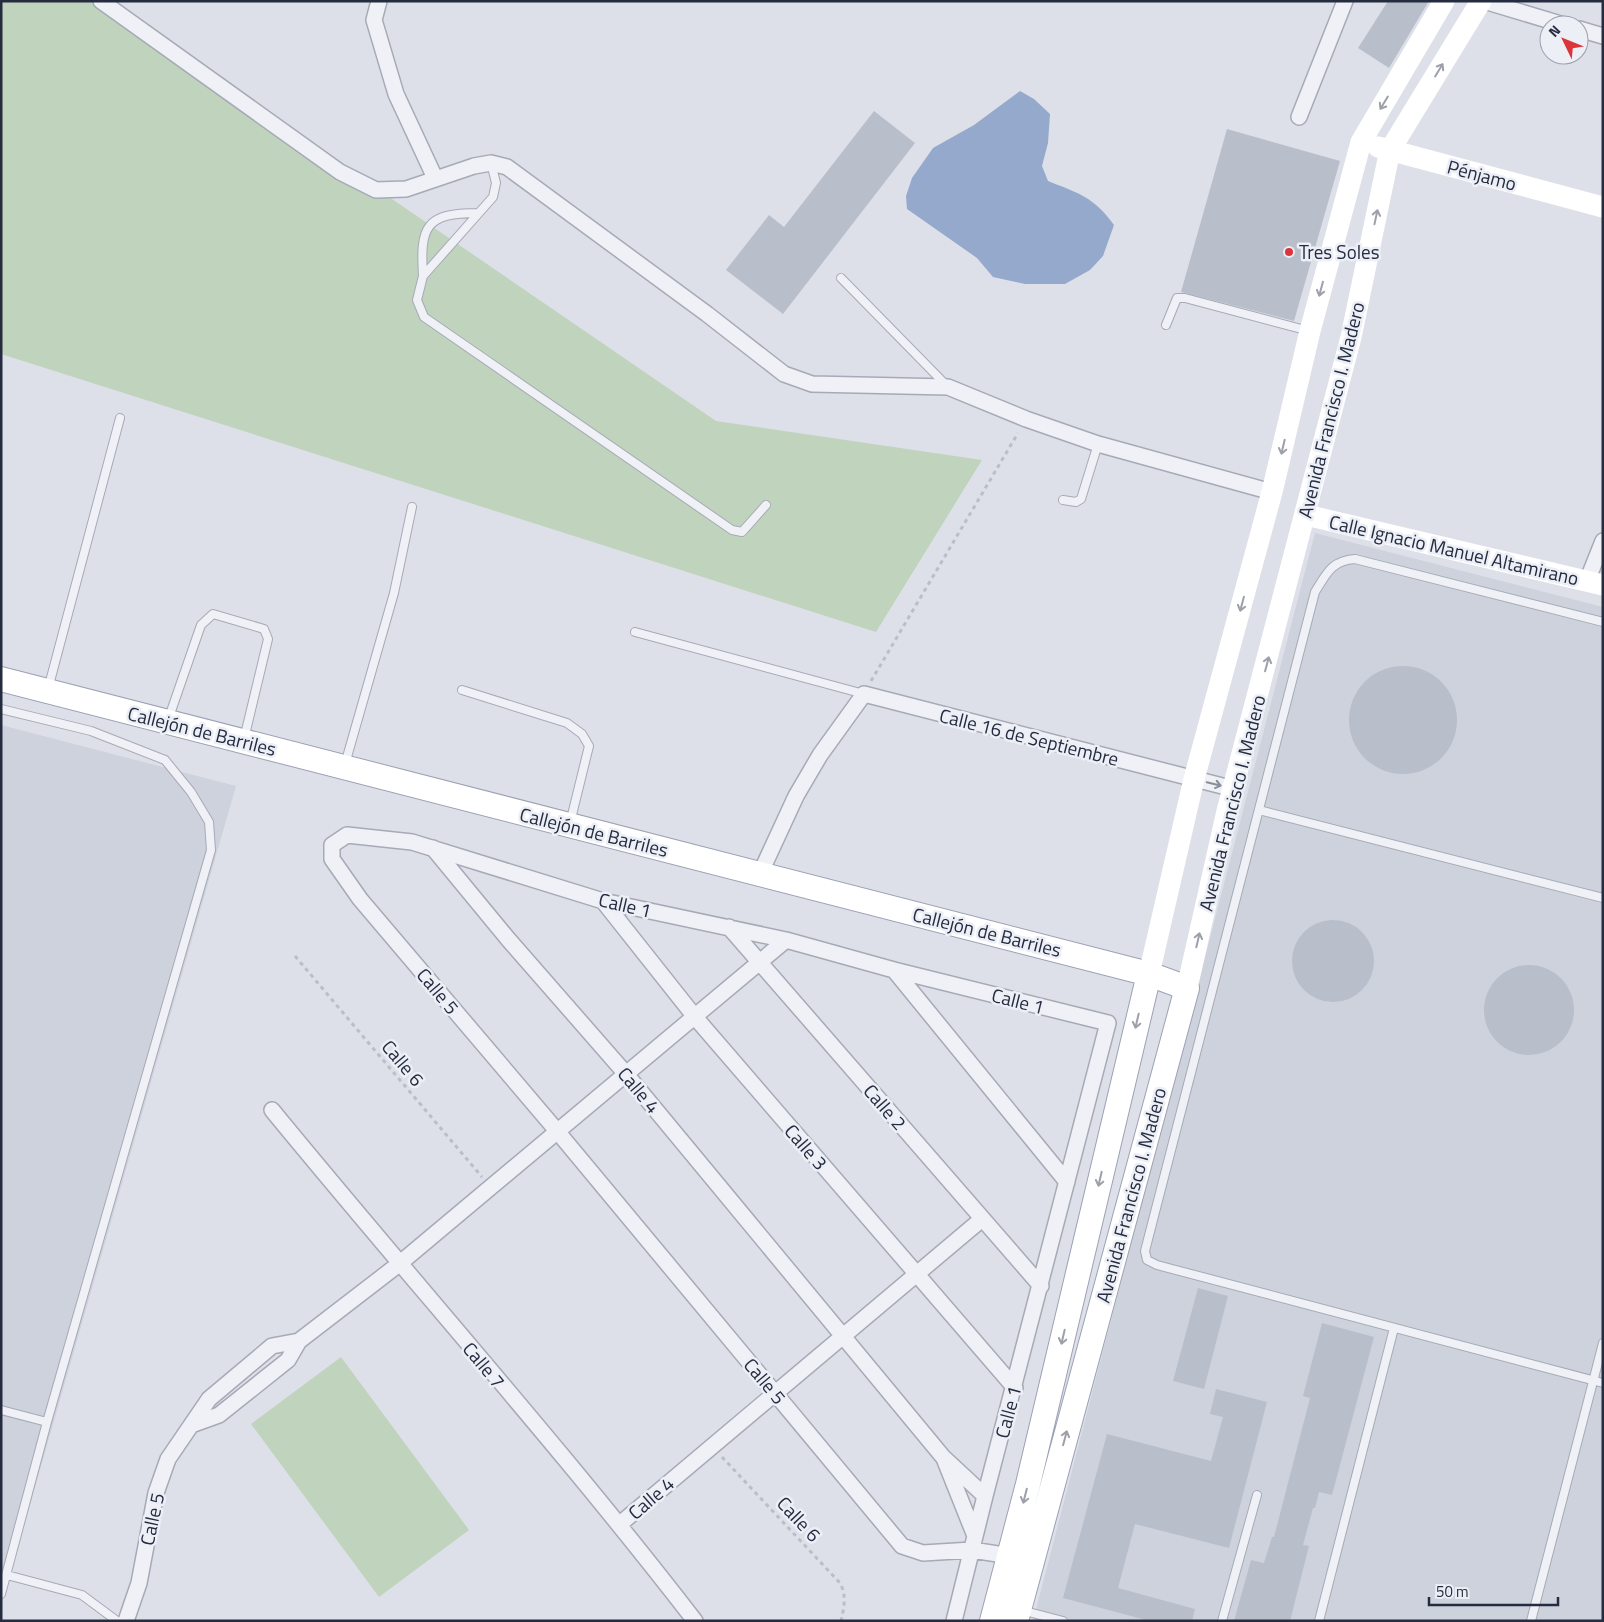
<svg xmlns="http://www.w3.org/2000/svg" width="1604" height="1622" font-family="'Titillium Web',sans-serif">
  <style>
    .built { fill: #ced2dd }
    .green { fill: #c0d3bd }
    .water { fill: #94a9cc }
    .building { fill: #b9becb }
    .lines { fill: none; stroke-linecap: round; stroke-linejoin: round }
    .lane-casing { stroke: #a6aab6; stroke-width: 10 }
    .street-casing { stroke: #a6aab6; stroke-width: 18 }
    .primary-casing { stroke: #9ba2b5; stroke-width: 26 }
    .path { stroke: #bbbec7; stroke-width: 3; stroke-dasharray: 4 4; stroke-linecap: butt }
    .lane { stroke: #f0f1f6; stroke-width: 8 }
    .street { stroke: #f0f1f6; stroke-width: 15 }
    .secondary { stroke: #fff; stroke-width: 21 }
    .primary { stroke: #fff; stroke-width: 24 }
    .oneway { stroke: #9da0a9 }
    .oneway2 { stroke: #8a8e9b }
    .poi-dot { fill: #db343b; stroke: #eceff6; stroke-width: 2 }
    .labels { text-anchor: middle; stroke-width: 5; stroke-linejoin: round; paint-order: stroke }
    .street-label { font-size: 19px; fill: #252c40; stroke: #eceff6 }
    .poi-label { font-size: 19px; fill: #252c40; stroke: #eceff6; text-anchor: start }
  </style>
  <rect width="100%" height="100%" fill="#dde0e8"/>
  <path class="built" d="M1315,533L1603,607V1621H1033Z
    M1,725L236,786L1,1606Z"/>
  <path class="green" d="M1,1H103L716,421L982,460L876,632L1,354Z
    M341,1357L469,1530L379,1597L251,1424Z"/>
  <path class="water" d="M1020,91L1034,99L1050,114L1048,143L1042,166L1048,181C1078,193 1094,197 1114,225L1103,256L1090,270L1065,284H1025L993,277L977,258L907,209L906,196L912,178L933,148L974,125Z"/>
  <path class="building" d="M1388,1H1429L1389,68L1358,48Z
    M874,111L915,143L783,314L726,270L769,215L784,227Z
    M1227,129L1340,161L1294,321L1181,292Z
    M1349 720a54 54 0 1 1 108 0a54 54 0 1 1-108 0Z
    M1292 961a41 41 0 1 1 82 0a41 41 0 1 1-82 0Z
    M1484 1010a45 45 0 1 1 90 0a45 45 0 1 1-90 0Z
    M1198,1288L1228,1296L1204,1389L1173,1381Z
    M1322,1323L1374,1337L1332,1495L1319,1492L1315,1508H1313L1303,1545L1309,1546L1290,1621H1234L1251,1560L1264,1563L1272,1537H1274L1310,1398L1303,1396Z
    M1216,1389L1267,1402L1229,1548L1135,1524L1118,1588L1195,1609L1192,1621H1150L1063,1598L1107,1434L1211,1461L1223,1417L1210,1414Z"/>
  <g class="lines">
    <defs>
      <path id="lane" d="M491,163L496,183L493,197L423,276L417,300L424,317L732,530L742,532L766,505
        M423,276C420,227 425,213 478,213
        M841,278L947,386
        M1166,325L1177,298H1185L1309,331
        M1063,500L1076,502L1081,499L1098,444
        M1603,622L1355,559C1331,561 1327,573 1315,592L1145,1251L1147,1260L1157,1265L1603,1383
        M635,632L864,694
        M48,689L120,418
        M462,690L567,723L582,734L589,746L570,823
        M1,709L91,731L165,760L191,792L209,822L211,850L47,1422L1,1594
        M168,720L201,625L213,614L264,629L268,639L244,739
        M345,764L394,593L412,507
        M1259,810L1603,898
        M1,1410L47,1422
        M7,1575L82,1595L117,1621
        M1021,1610L1063,1621
        M1222,1621L1257,1495
        M1319,1621L1394,1328
        M1531,1621L1603,1343"/>
      <path id="street" d="M101,1L340,172L376,190L406,189L474,166L491,163L507,167L707,314L784,374L812,384L948,387L1026,419L1098,444L1272,492
        M379,1L374,20L396,94L435,178
        M1484,1L1564,25
        M1579,29L1603,36
        M1299,117L1345,1
        M1587,581L1603,541
        M433,848L508,939L626,1074L943,1457L985,1496
        M760,874L796,796L820,755L864,694L1234,789
        M603,901L695,1017L1015,1388
        M729,927L1041,1286
        M894,970L1067,1182
        M272,1110C412,1281 560,1446 695,1621
        M194,1424L219,1415L288,1360L299,1341L399,1264L786,940
        M945,1461L975,1536
        M620,1524L982,1219
        M126,1621L139,1583L156,1493L168,1459L209,1399L272,1346L299,1341
        M954,1621L985,1496L1108,1023L894,970L786,940L603,901L412,842L347,835L332,845V859L360,899L557,1131L902,1546L923,1553L972,1550L1017,1557"/>
      <path id="primary" d="M1,679L1149,974L1187,988L1016,1621
        M992,1621L1028,1484L1149,974"/>
    </defs>
    <use href="#lane" class="lane-casing"/>
    <use href="#street" class="street-casing"/>
    <use href="#primary" class="primary-casing"/>
    <path class="path" d="M871,681L1018,433
      M295,956L482,1177
      M722,1457L840,1583C847,1596 844,1607 841,1621"/>
    <use href="#lane" class="lane"/>
    <use href="#street" class="street"/>
    <path class="secondary" d="M1378,147L1603,207
      M1306,515L1603,585
      M1149,974L1194,779L1272,492L1310,331L1361,142L1444,1
      M1187,988L1227,811L1351,337L1390,150L1481,1"/>
    <use href="#primary" class="primary"/>
  </g>
  <defs><path id="oneway-shaft" d="M-6 0H5M1.5-3L5.5 0L1.5 3" fill="none" stroke-width="1.6" stroke-linecap="round" stroke-linejoin="round" transform="scale(1.25)"/></defs>
  <g class="oneway">
    <use href="#oneway-shaft" transform="translate(1439 70) rotate(-59)"/>
    <use href="#oneway-shaft" transform="translate(1384 103) rotate(121)"/>
    <use href="#oneway-shaft" transform="translate(1376 217) rotate(-78)"/>
    <use href="#oneway-shaft" transform="translate(1321 289) rotate(105)"/>
    <use href="#oneway-shaft" transform="translate(1283 447) rotate(103)"/>
    <use href="#oneway-shaft" transform="translate(1242 604) rotate(105)"/>
    <use href="#oneway-shaft" transform="translate(1267 664) rotate(-75)"/>
    <use href="#oneway-shaft" transform="translate(1198 940) rotate(-77)"/>
    <use href="#oneway-shaft" transform="translate(1137 1021) rotate(103)"/>
    <use href="#oneway-shaft" transform="translate(1100 1179) rotate(103)"/>
    <use href="#oneway-shaft" transform="translate(1063 1337) rotate(103)"/>
    <use href="#oneway-shaft" transform="translate(1065 1438) rotate(-75)"/>
    <use href="#oneway-shaft" transform="translate(1025 1496) rotate(104)"/>
  </g>
  <use class="oneway2" href="#oneway-shaft" transform="translate(1214 784) rotate(13)"/>
  <circle class="poi-dot" cx="1289" cy="252" r="5"/>
  <g class="labels">
    <g class="street-label">
      <text transform="translate(1482 175) rotate(15)" y="7">Pénjamo</text>
      <text transform="translate(1331 410) rotate(-76)" y="7">Avenida Francisco I. Madero</text>
      <text transform="translate(1454 550) rotate(13)" y="7">Calle Ignacio Manuel Altamirano</text>
      <text transform="translate(202 731) rotate(14)" y="7">Callejón de Barriles</text>
      <text transform="translate(1029 737) rotate(14)" y="7">Calle 16 de Septiembre</text>
      <text transform="translate(1232 803) rotate(-76)" y="7">Avenida Francisco I. Madero</text>
      <text transform="translate(594 832) rotate(14)" y="7">Callejón de Barriles</text>
      <text transform="translate(625 905) rotate(13)" y="7">Calle 1</text>
      <text transform="translate(987 932) rotate(14)" y="7">Callejón de Barriles</text>
      <text transform="translate(438 991) rotate(50)" y="7">Calle 5</text>
      <text transform="translate(1018 1001) rotate(14)" y="7">Calle 1</text>
      <text transform="translate(403 1063) rotate(50)" y="7">Calle 6</text>
      <text transform="translate(639 1090) rotate(50)" y="7">Calle 4</text>
      <text transform="translate(885 1107) rotate(49)" y="7">Calle 2</text>
      <text transform="translate(806 1147) rotate(49)" y="7">Calle 3</text>
      <text transform="translate(1131 1195) rotate(-75)" y="7">Avenida Francisco I. Madero</text>
      <text transform="translate(484 1365) rotate(50)" y="7">Calle 7</text>
      <text transform="translate(765 1381) rotate(50)" y="7">Calle 5</text>
      <text transform="translate(1008 1412) rotate(-75)" y="7">Calle 1</text>
      <text transform="translate(651 1498) rotate(-41)" y="7">Calle 4</text>
      <text transform="translate(152 1519) rotate(-78)" y="7">Calle 5</text>
      <text transform="translate(799 1519) rotate(47)" y="7">Calle 6</text>
    </g>
    <g class="poi-label">
      <text x="1299" y="259">Tres Soles</text>
    </g>
  </g>
  <rect width="1604" height="1622" fill="none" stroke="#252c40" stroke-width="5"/>
  <g transform="translate(1564 40) rotate(313)"><circle r="24" fill="#eceff6" stroke="#9ca1ad"/>
  <path d="M0-4L9 19L0 12L-9 19Z" fill="#db343b"/>
  <text y="-8" font-size="14" font-weight="bold" text-anchor="middle" fill="#252c40">N</text>
  </g>
  <path d="M1429 1597v8h129v-8" fill="none" stroke="#252c40" stroke-width="2.5"/>
  <text x="1436" y="1597" font-size="15" fill="#252c40" stroke="#eceff6" stroke-width="4" paint-order="stroke">50 m</text>
</svg>
